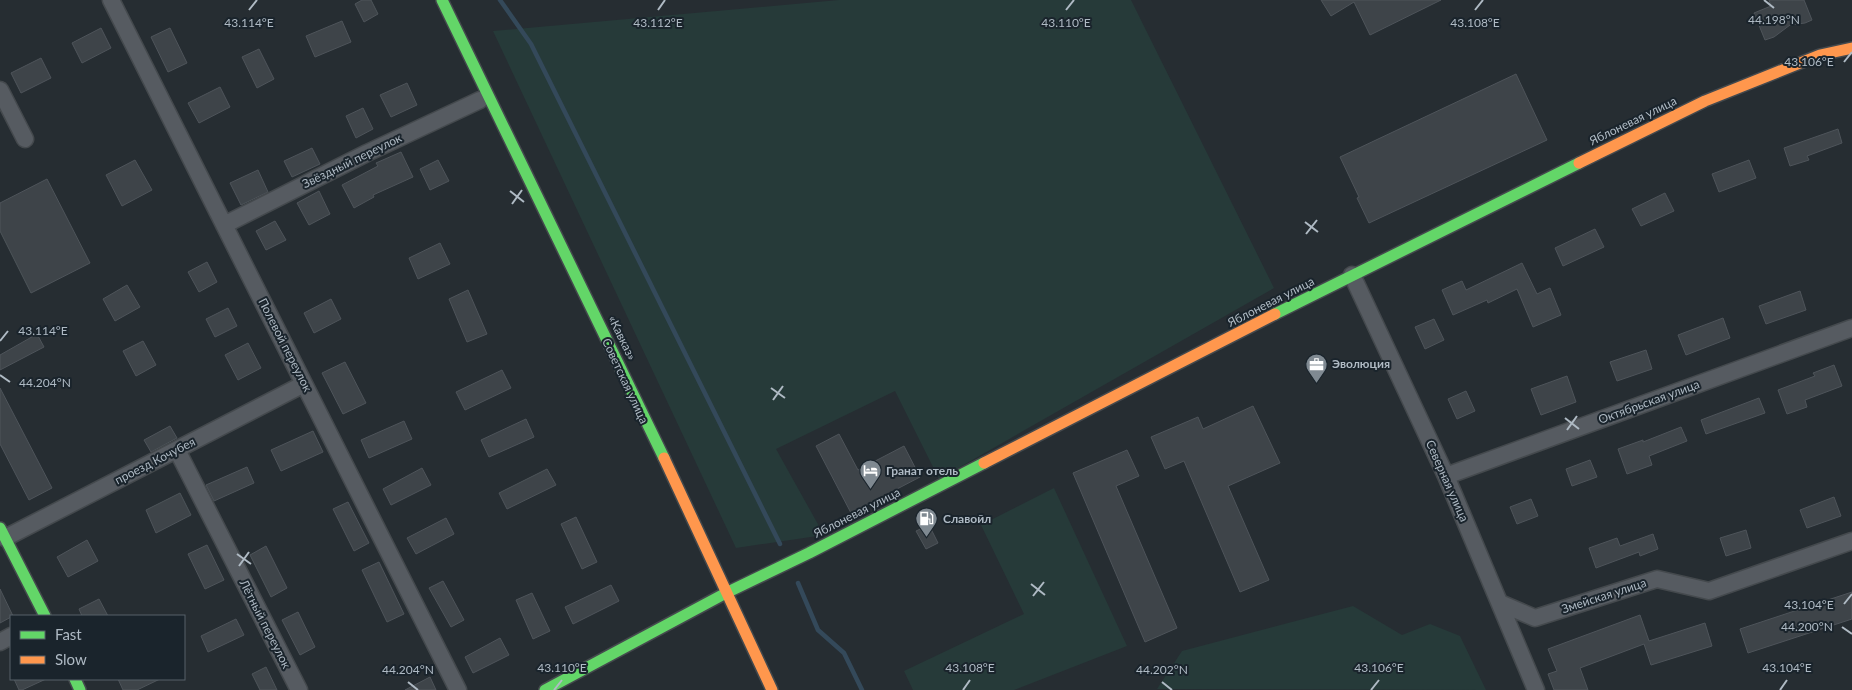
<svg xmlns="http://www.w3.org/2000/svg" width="1852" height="690" font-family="Lato,sans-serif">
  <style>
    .green { fill: #263a39 }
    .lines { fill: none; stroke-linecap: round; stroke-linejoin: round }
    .stream { stroke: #34495a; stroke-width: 4.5 }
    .building { fill: #3e4449; stroke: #4e545a }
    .street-casing { stroke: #44494d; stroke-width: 19 }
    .fast-casing { stroke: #44494d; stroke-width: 14 }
    .slow-casing { stroke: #44494d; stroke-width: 14 }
    .street { stroke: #565b61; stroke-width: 16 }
    .fast { stroke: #63d668; stroke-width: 11 }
    .slow { stroke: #ff974d; stroke-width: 11 }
    .ticks { fill: none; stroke: #afbac4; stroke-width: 2 }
    .labels { text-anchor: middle; stroke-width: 4; stroke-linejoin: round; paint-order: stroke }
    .street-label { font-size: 12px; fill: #afbac4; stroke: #1a242c }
    .poi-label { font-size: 12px; font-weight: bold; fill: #afbac4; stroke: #1a242c; text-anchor: start }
    .ticks-label { font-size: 12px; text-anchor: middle; fill: #afbac4; stroke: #1a242c; stroke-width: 4; stroke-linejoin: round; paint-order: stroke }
  </style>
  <rect width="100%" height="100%" fill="#262d32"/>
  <path class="green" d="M839,0H1131L1274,288L939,479L895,391L776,449L824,535L736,548L493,31Z
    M1054,488L1127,646L1014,690H913L904,671L1024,614L981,525Z
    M1353,606L1402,635L1430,624L1460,636L1486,690L1157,689L1182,651Z"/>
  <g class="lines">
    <path class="stream" d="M500,0L531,44L780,544
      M798,583L818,630L844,653L862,690"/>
  </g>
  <path class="building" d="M362,0H371L378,14L364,22L355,4Z
    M1321,0H1441L1370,35L1354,2L1331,16Z
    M1769,0H1804L1812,20L1805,23L1790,25L1774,37L1765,40L1754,13L1771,6Z
    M342,21L351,42L315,57L306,36Z
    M101,28L111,48L82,63L72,43Z
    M170,28L187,63L168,72L151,37Z
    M259,49L274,79L257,88L242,57Z
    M41,58L51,78L21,93L11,73Z
    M1516,74L1547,140L1369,223L1357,198L1359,197L1340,157Z
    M407,83L417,105L391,117L380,95Z
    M220,87L230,107L199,123L188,103Z
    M363,108L373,129L356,138L346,116Z
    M1838,129L1842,143L1807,156L1809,160L1790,166L1784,148Z
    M312,148L320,164L292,177L284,161Z
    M401,152L413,177L373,195L374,197L354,208L342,185L378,166L376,163Z
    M135,160L152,190L122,206L106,175Z
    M438,160L449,181L430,190L420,169Z
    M1749,160L1756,178L1719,192L1712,174Z
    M258,170L268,192L241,205L230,183Z
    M47,179L90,263L31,293L0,231V203Z
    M319,191L330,214L309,225L297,203Z
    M1665,193L1674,211L1641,226L1632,209Z
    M275,221L286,240L266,250L256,231Z
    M1595,229L1604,247L1563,266L1555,248Z
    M440,243L450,264L418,279L409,258Z
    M207,262L217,282L199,292L188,272Z
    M1522,263L1537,294L1550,288L1561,315L1533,327L1517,289L1488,303L1487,300L1453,315L1442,290L1462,281L1466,290Z
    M127,285L140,307L115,321L103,299Z
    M468,290L487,334L467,342L449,299Z
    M1800,291L1806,310L1766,324L1759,306Z
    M331,299L341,319L314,333L304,313Z
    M228,308L237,326L215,337L206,319Z
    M1723,318L1730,338L1686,355L1678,335Z
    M1434,319L1444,340L1425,349L1415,327Z
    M37,334L44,347L0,370V355Z
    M143,341L156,365L136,376L123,351Z
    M248,343L261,368L238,380L225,355Z
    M1646,350L1652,369L1617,381L1610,362Z
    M345,362L366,403L343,414L322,373Z
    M1834,365L1842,386L1805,400L1807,407L1787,414L1778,390L1815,376L1813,373Z
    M502,370L511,388L465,410L456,392Z
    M1567,376L1576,402L1541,415L1531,389Z
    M0,388L52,488L29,500L0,444Z
    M1466,391L1475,411L1457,419L1448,399Z
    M1759,398L1765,413L1706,434L1701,420Z
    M1253,406L1280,463L1228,486L1269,580L1240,592L1184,461L1165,469L1151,437L1198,417L1203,429Z
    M526,419L534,437L489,457L481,440Z
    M404,421L412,439L369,458L361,440Z
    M170,426L177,438L151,452L144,440Z
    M1681,427L1687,441L1649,456L1652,465L1627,474L1618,449L1643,440V442Z
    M313,431L323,452L281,471L271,450Z
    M839,434L858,470L904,446L920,477L851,513L816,446Z
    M1127,450L1139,476L1116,486L1177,628L1145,642L1073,473Z
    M1590,460L1597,477L1572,486L1566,469Z
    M247,467L254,483L214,501L206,485Z
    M422,468L431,485L391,505L383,489Z
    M547,469L556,485L507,509L499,493Z
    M180,493L191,515L156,533L146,510Z
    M1834,497L1841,516L1807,528L1800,510Z
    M1531,499L1538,516L1517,524L1510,507Z
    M348,502L369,543L354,551L333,509Z
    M576,517L597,562L582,569L561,524Z
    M446,518L454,534L416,554L407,538Z
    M929,525L938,543L926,549L916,531Z
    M1746,530L1751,548L1726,556L1720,538Z
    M1653,534L1658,549L1640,556L1639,552L1596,568L1589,548L1617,538L1620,546Z
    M87,540L98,561L68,577L57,557Z
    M207,545L224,580L205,589L188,554Z
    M266,546L287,588L271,597L250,555Z
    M379,562L404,614L387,622L362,570Z
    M443,581L464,620L451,627L429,588Z
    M611,585L619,601L573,624L565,607Z
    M0,589L13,616L0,623Z
    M1852,592V619L1748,653L1740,629Z
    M532,593L550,631L533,639L516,600Z
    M99,599L108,616H82L79,609Z
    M298,612L315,647L300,655L282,620Z
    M1640,615L1649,641L1705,623L1712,646L1651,665L1644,644L1580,668L1588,690H1554L1548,674L1557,671L1548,649Z
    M236,619L244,635L208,652L201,636Z
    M500,638L509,655L473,673L465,657Z
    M266,667L277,690H260L252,674Z
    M430,677L436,690H405Z
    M14,679H46L22,690H19Z
    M118,679H160L137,690H123Z"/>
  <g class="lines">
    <defs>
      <path id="street" d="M111,0L458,690
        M0,90L25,139
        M224,225L367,153L480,100
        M1352,275L1446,476L1536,690
        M177,450L299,690
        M1446,476L1852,328
        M5,538L304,384
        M1500,603L1535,618L1657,579L1709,591L1852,541
        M0,642L11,636"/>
      <path id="fast" d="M442,0L664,458
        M1275,314L1579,163
        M0,528L45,616
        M75,679L80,690
        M545,690L726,593L809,553L984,463"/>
      <path id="slow" d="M1579,163L1705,101L1820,55L1852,48
        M664,458L772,690
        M984,463L1275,314"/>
    </defs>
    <use href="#street" class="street-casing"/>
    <use href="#fast" class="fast-casing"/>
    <use href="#slow" class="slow-casing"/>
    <use href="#street" class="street"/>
    <use href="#fast" class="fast"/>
    <use href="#slow" class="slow"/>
  </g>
  <path class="ticks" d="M1764,0L1774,8M249,10L257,0M658,10L665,0M1066,10L1074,0M1475,10L1483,0M1844,62L1852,52M510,191L524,202M512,204L522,190M1305,222L1318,232M1306,234L1317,220M0,341L8,331M0,375L10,382M771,388L785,398M773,400L783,386M1565,418L1579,429M1567,430L1577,416M237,554L251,564M239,566L249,552M1031,584L1045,595M1033,596L1044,582M1844,604L1852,594M1842,627L1852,634M408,682L418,690M1162,682L1172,690M554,690L562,680M963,690L970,680M1371,690L1379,680M1780,690L1787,680"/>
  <defs>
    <symbol id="office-pin" viewBox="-11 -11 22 30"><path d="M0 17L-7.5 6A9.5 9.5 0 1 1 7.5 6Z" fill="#7f8991" stroke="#1a242c"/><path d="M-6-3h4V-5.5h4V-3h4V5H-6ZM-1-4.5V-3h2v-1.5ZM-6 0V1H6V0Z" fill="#fff"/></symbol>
    <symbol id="hotel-pin" viewBox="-11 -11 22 30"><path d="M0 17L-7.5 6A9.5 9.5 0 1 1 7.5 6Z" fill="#7f8991" stroke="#1a242c"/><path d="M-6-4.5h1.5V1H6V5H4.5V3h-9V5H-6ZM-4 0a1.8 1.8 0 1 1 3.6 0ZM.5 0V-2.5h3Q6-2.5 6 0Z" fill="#fff"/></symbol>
    <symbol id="fuel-pin" viewBox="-11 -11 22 30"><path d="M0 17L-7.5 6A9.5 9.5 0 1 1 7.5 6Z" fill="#7f8991" stroke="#1a242c"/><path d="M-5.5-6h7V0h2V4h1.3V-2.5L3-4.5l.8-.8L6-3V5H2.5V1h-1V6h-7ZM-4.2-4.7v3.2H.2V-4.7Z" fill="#fff"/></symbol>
  </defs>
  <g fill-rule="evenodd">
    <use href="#office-pin" x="1304" y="352" width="25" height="34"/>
    <use href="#hotel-pin" x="858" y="458" width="25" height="34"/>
    <use href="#fuel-pin" x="914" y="506" width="25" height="34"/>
  </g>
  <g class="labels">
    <g class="street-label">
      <text transform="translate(1633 121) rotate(-26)" y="4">Яблоневая улица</text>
      <text transform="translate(352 161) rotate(-26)" y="4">Звёздный переулок</text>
      <text transform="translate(1271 302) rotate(-27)" y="4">Яблоневая улица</text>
      <text transform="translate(622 338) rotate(64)" y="4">«Кавказ»</text>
      <text transform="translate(285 345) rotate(63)" y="4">Полевой переулок</text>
      <text transform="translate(625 381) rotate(65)" y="4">Советская улица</text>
      <text transform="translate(1649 402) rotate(-20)" y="4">Октябрьская улица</text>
      <text transform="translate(155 461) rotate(-27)" y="4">проезд Кочубея</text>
      <text transform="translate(1447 481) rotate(66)" y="4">Северная улица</text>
      <text transform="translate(857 513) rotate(-27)" y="4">Яблоневая улица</text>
      <text transform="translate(1604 596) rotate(-18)" y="4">Змейская улица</text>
      <text transform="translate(265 624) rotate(63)" y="4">Лётный переулок</text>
    </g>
    <g class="poi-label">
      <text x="1332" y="368">Эволюция</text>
      <text x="886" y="475">Гранат отель</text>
      <text x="943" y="523">Славойл</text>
    </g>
  </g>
  <g class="ticks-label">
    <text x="1774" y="24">44.198°N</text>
    <text x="249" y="27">43.114°E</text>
    <text x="658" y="27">43.112°E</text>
    <text x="1066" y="27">43.110°E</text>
    <text x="1475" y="27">43.108°E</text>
    <text x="1809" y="66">43.106°E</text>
    <text x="43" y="335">43.114°E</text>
    <text x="45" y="387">44.204°N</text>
    <text x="1809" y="609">43.104°E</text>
    <text x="1807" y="631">44.200°N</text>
    <text x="562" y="672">43.110°E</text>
    <text x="970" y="672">43.108°E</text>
    <text x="1379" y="672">43.106°E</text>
    <text x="1787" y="672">43.104°E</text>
    <text x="408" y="674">44.204°N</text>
    <text x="1162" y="674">44.202°N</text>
  </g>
  <rect x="10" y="615" width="175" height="65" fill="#1a242c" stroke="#566069"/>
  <rect x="20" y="631" width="25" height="8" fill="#63d668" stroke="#566069"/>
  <text x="55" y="640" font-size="15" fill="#afbac4">Fast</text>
  <rect x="20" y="656" width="25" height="8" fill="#ff974d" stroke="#566069"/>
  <text x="55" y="665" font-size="15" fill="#afbac4">Slow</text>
</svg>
